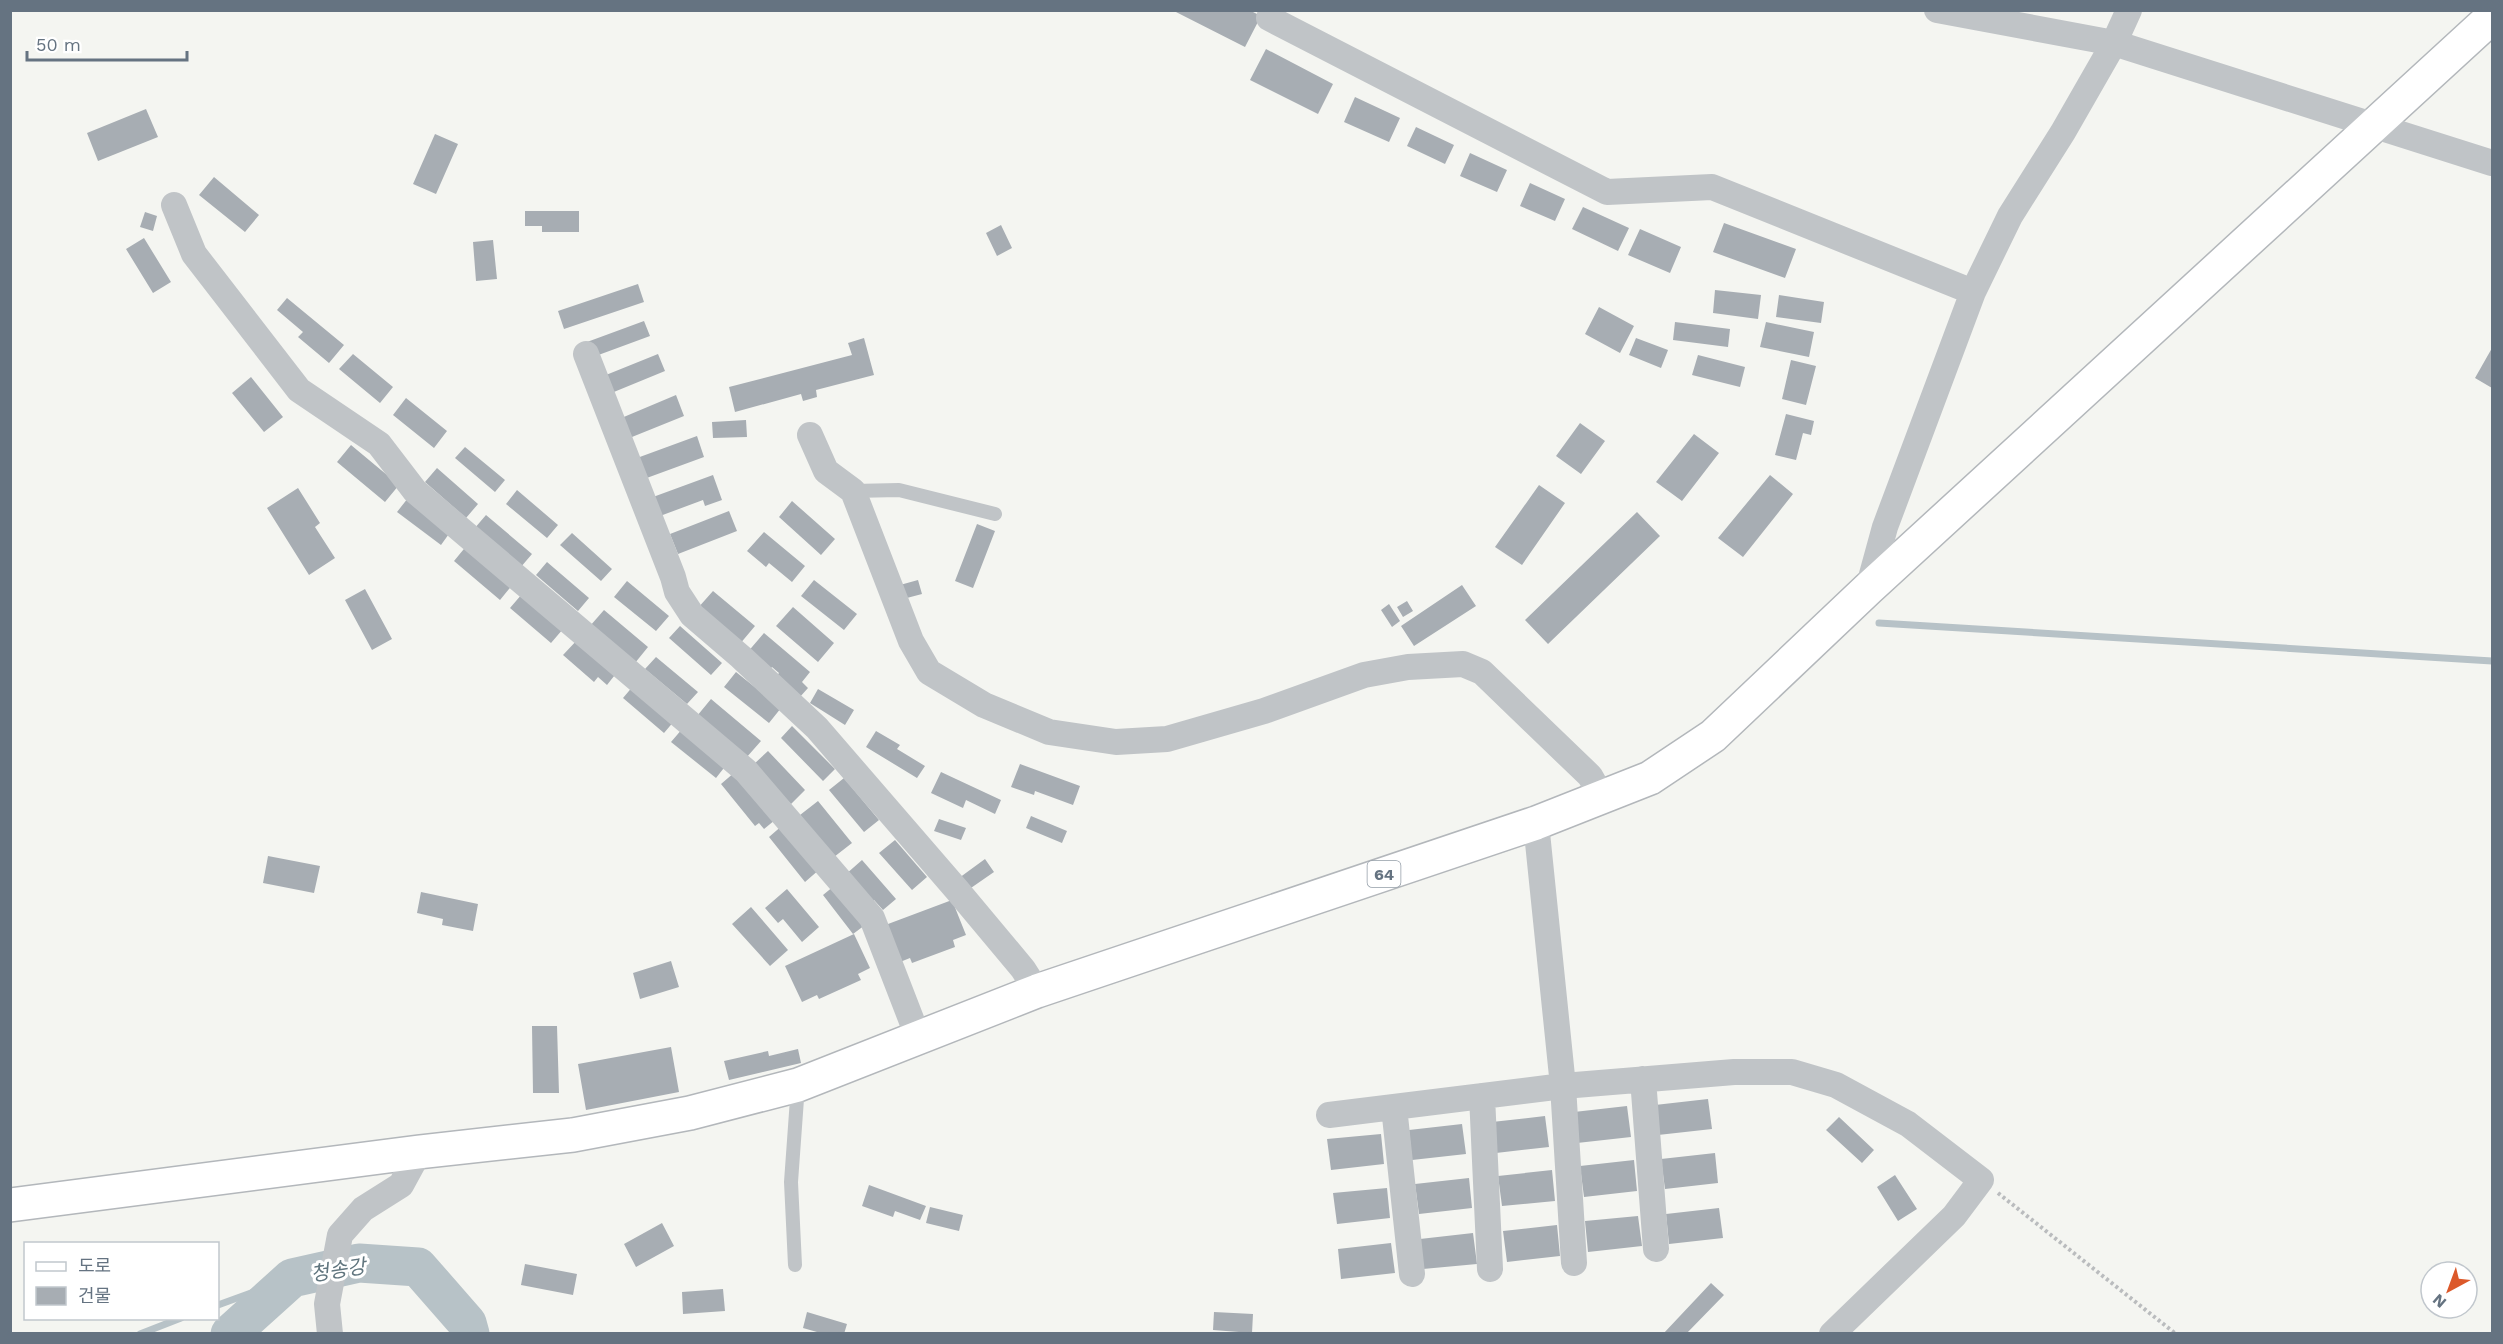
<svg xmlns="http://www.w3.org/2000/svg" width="2503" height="1344" font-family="'Work Sans','Noto Sans KR',sans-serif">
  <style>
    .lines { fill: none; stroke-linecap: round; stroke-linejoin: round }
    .stream { stroke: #b7c2c7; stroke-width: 7 }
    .river { stroke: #b7c2c7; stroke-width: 39 }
    .building { fill: #a7adb3 }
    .primary-casing { stroke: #b3b7bb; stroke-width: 36 }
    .path { stroke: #babcbe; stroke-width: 4; stroke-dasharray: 3 3; stroke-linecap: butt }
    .lane { stroke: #c0c4c7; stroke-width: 14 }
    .street { stroke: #c0c4c7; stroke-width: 26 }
    .primary { stroke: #fff; stroke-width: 33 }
    .labels { text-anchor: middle; stroke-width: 6; stroke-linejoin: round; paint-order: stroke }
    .shield { fill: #fff; stroke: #939da7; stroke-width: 1.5 }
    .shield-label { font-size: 16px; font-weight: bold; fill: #657381 }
    .water-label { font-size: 20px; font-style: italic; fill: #60757e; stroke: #fff }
  </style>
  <rect width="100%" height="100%" fill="#f4f5f1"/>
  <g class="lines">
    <path class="stream" d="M1879,623L2492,661
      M218,1305L292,1278
      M140,1334L181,1318"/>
    <path class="river" d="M230,1334L292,1278L359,1263L418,1267L467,1323L470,1334"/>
  </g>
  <path class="building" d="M1172,10H1249L1261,16L1245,47Z
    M1266,49L1333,84L1318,114L1250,80Z
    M1355,97L1400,118L1389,142L1344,122Z
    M146,109L158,137L98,161L87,133Z
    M1416,127L1454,145L1445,164L1407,146Z
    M435,134L458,144L436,194L413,184Z
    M1470,153L1507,170L1497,192L1460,176Z
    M214,177L259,215L245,232L199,195Z
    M1530,183L1565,199L1555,221L1520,206Z
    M1583,207L1629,228L1618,251L1572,229Z
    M525,211H579V232H542V226H525Z
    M145,212L157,216L153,231L140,227Z
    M1724,223L1796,249L1785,278L1713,252Z
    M1001,225L1012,248L997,256L986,233Z
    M1640,229L1681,247L1670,273L1628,255Z
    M144,238L171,282L153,293L126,249Z
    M493,240L497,279L476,281L473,242Z
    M638,284L644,302L564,329L558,311Z
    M1715,290L1761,295L1758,319L1713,313Z
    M1779,295L1824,302L1821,323L1776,317Z
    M287,298L344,345L329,363L298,337L303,332L277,310Z
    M1599,307L1634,326L1620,353L1585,334Z
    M644,321L650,336L593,357L587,342Z
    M1675,322L1730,329L1728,347L1673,340Z
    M1766,322L1814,332L1809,357L1760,347Z
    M864,338L874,375L816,390L817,397L803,401L801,394L735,412L729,387L852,355L848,343Z
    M1636,338L1668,350L1661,368L1629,355Z
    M2492,348V388L2475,378Z
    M353,354L393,387L380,403L339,369Z
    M658,354L665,371L609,394L601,377Z
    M1698,355L1745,367L1740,387L1692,375Z
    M1791,360L1816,366L1806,405L1782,399Z
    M251,377L283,417L264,432L232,393Z
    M676,395L684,416L627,439L619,419Z
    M406,398L447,431L434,448L393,415Z
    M1786,414L1814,421L1811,435L1803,433L1796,460L1775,455Z
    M746,420L747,437L713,438L712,422Z
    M1580,423L1605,441L1581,474L1556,456Z
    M1694,434L1719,453L1682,501L1656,482Z
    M697,436L704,457L644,479L637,458Z
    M351,445L399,485L385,502L337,462Z
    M465,447L505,480L495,492L455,458Z
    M437,468L478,504L466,518L425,482Z
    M713,475L722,500L705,506L703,500L660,516L653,497Z
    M1770,475L1793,494L1743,557L1718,538Z
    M1539,485L1565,503L1522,565L1495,547Z
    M298,488L320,523L315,527L335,558L309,575L267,508Z
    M517,490L558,525L547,538L506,504Z
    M408,498L451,531L441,545L397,512Z
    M792,501L835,539L821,555L779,517Z
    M729,511L737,531L678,554L670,534Z
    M1637,512L1660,536L1548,644L1525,620Z
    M486,515L532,554L520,568L474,529Z
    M977,524L995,531L973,588L955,581Z
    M764,532L805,566L792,582L769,563L766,567L747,551Z
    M572,533L612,569L601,581L560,545Z
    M468,544L514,583L500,600L454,561Z
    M547,562L589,598L578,611L536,575Z
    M814,580L857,614L844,630L801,596Z
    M918,580L922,594L903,599L900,585Z
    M627,581L669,616L656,631L614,597Z
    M1462,585L1476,606L1414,646L1401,626Z
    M365,589L392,639L372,650L345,600Z
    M713,591L755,626L739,645L697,609Z
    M522,594L563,629L551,643L510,608Z
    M1407,601L1413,611L1403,617L1397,607Z
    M1389,604L1400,621L1392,627L1381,610Z
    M793,607L834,643L818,662L776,626Z
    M604,610L648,647L635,663L590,626Z
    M680,626L722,663L711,675L669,638Z
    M764,633L810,672L802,682L808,688L799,698L775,678L779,673L772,667L768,672L746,654Z
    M579,638L618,671L607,685L598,677L594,682L563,655Z
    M656,657L698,692L687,704L645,669Z
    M736,672L781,708L769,723L724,687Z
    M634,685L675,720L664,733L623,698Z
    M818,689L854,710L845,725L810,703Z
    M711,699L761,741L746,758L697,716Z
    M792,726L835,769L823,781L781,738Z
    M683,728L727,764L716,778L671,742Z
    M876,731L900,745L897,749L925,766L917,778L866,747Z
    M768,751L805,790L791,804L753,765Z
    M1020,764L1080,786L1073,805L1035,791L1034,795L1011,787Z
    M735,772L775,820L764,829L759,823L755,826L721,784Z
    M941,772L1001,800L995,814L966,800L963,808L931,793Z
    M844,778L879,820L864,832L829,790Z
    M818,801L852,843L834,857L800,815Z
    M1031,816L1067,831L1062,843L1026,828Z
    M939,819L966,828L961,840L934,831Z
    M784,824L820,869L805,882L769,837Z
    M895,840L927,877L912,890L879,853Z
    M268,856L320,866L314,893L263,883Z
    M985,859L994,872L968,890L959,878Z
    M862,860L896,899L883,910L874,900L871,903L845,875Z
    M834,886L865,925L853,934L823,895Z
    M787,889L819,927L802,942L783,919L778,923L765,908Z
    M421,892L478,904L473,931L442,925L443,919L417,913Z
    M952,900L966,935L953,940L955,947L912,963L910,958L895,964L880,927Z
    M751,907L788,950L770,966L732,924Z
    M854,934L870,968L858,974L861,980L819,999L817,995L802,1002L785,966Z
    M671,961L679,987L640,999L633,973Z
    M532,1026H557L559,1093H533Z
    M671,1047L679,1092L586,1110L578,1064Z
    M798,1049L801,1063L729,1080L724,1061L768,1051L769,1056Z
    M1708,1099L1712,1129L1658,1135L1655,1105Z
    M1627,1106L1631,1137L1577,1143L1574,1112Z
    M1545,1116L1549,1147L1496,1153L1492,1122Z
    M1839,1117L1874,1150L1862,1163L1826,1130Z
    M1462,1124L1466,1154L1412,1160L1409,1130Z
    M1381,1134L1384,1164L1331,1170L1327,1139Z
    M1715,1153L1718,1183L1665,1189L1661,1159Z
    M1634,1160L1637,1191L1584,1197L1580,1166Z
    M1552,1170L1555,1201L1502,1206L1498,1176Z
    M1895,1175L1917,1209L1898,1221L1877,1187Z
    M1469,1178L1472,1208L1419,1214L1415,1184Z
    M869,1185L926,1206L920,1220L895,1211L893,1217L862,1206Z
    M1387,1188L1390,1218L1337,1224L1333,1193Z
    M930,1207L963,1215L959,1231L926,1223Z
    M1719,1208L1723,1238L1669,1244L1666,1214Z
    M1638,1216L1642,1246L1588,1252L1585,1221Z
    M662,1223L674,1246L636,1267L624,1244Z
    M1557,1225L1560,1256L1507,1262L1503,1231Z
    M1473,1233L1477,1264L1423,1269L1420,1239Z
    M1391,1243L1395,1273L1341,1279L1338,1249Z
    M525,1264L577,1274L573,1295L521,1285Z
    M1711,1283L1724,1295L1686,1334H1663Z
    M723,1289L725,1311L683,1314L682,1292Z
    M807,1312L847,1324L844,1334H824L803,1328Z
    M1214,1312L1253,1314L1252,1333L1213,1330Z"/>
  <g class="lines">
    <defs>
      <path id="primary" d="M10,1205L419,1152L573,1135L690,1113L798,1085L1037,991L1536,823L1650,778L1713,736L1868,589L2492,17"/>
    </defs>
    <use href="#primary" class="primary-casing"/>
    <path class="path" d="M1998,1193L2176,1334"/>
    <path class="lane" d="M853,491L899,490L995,514
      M795,1265L791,1182L798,1085"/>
    <path class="street" d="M1937,10L2114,43L2492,163
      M1269,18L1607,192L1712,187L1973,292
      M174,205L194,254L299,390L379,444L415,491L746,771L872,918L918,1037
      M586,354L673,577L677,592L692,615L741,657L817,728L957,890L1023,969L1037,991
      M810,435L826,471L853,491L911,641L929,672L984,705L1049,732L1116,742L1167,739L1264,711L1364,675L1408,667L1463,664L1482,672L1590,776L1602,797
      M1868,589L1885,527L1973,292L2010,216L2063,132L2114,43L2129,10
      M1536,823L1563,1086L1574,1263
      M1643,1079L1656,1249
      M1482,1096L1490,1269
      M1394,1107L1412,1274
      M1329,1115L1563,1086L1734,1072H1792L1836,1085L1908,1124L1981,1180L1954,1216L1832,1334
      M330,1334L327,1304L340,1235L363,1209L401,1185L419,1152"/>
    <use href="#primary" class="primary"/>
  </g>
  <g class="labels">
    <rect class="shield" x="1367.5" y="861" width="33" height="26" rx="4.5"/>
    <g class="shield-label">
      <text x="1384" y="880">64</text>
    </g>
    <g class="water-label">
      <text transform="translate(338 1270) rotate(-9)" y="7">청송강</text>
    </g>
  </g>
  <rect width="2503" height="1344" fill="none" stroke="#657381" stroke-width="24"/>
  <rect x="24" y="1242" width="195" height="78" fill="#ffffff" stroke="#c1c7cd" stroke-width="1.5"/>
  <rect x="36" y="1262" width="30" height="9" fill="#ffffff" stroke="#c1c7cd" stroke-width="1.5"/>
  <text x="78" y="1272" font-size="18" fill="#657381">도로</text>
  <rect x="36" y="1287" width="30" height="18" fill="#a7adb3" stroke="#c1c7cd" stroke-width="1.5"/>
  <text x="78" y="1302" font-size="18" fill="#657381">건물</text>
  <g transform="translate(2449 1290) rotate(221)"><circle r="28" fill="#ffffff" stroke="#c1c7cd" stroke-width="1.5"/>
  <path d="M0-4.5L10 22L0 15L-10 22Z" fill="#dc592a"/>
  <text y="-9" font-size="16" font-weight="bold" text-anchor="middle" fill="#657381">N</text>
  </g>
  <path d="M27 51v9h160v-9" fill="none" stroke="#657381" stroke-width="3"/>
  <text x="36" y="51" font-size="18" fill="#657381" stroke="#ffffff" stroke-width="4.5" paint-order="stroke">50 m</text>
</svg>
